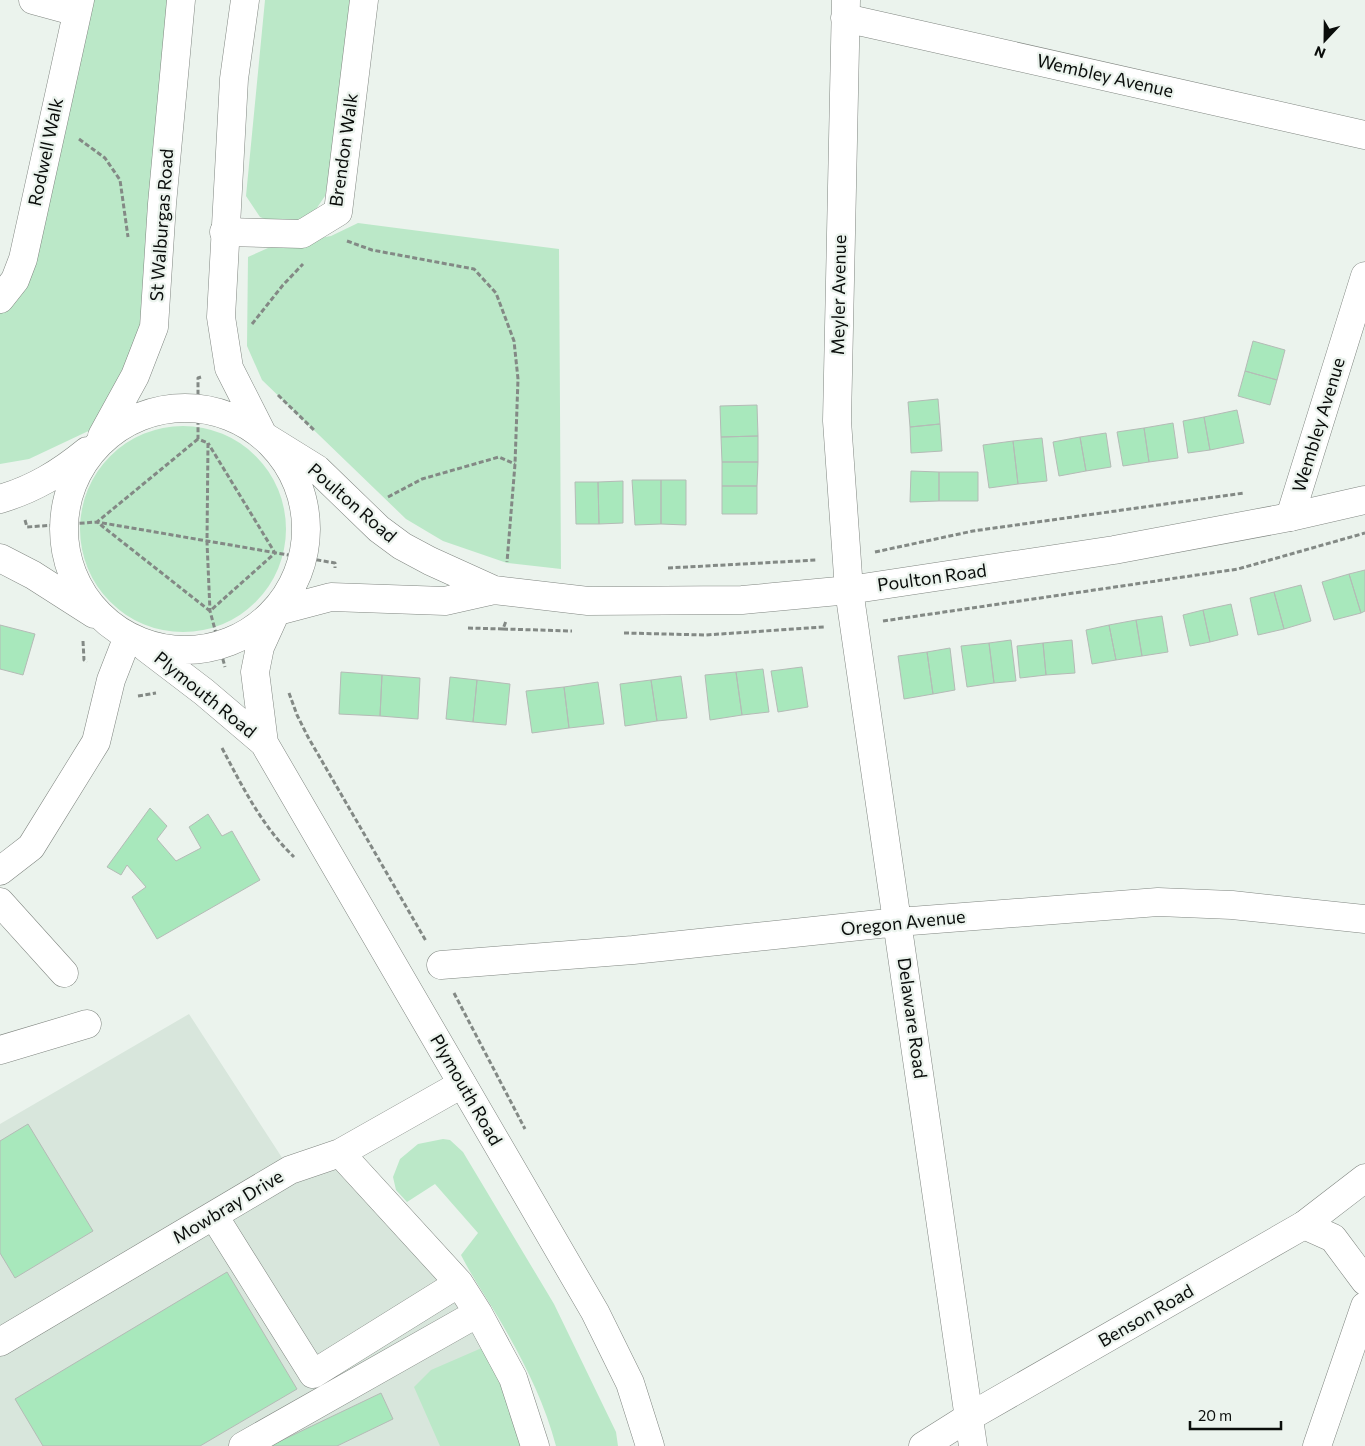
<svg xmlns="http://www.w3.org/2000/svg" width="1365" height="1446" font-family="Commissioner,sans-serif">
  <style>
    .built { fill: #d8e6dc }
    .green { fill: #bbe8c8 }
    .building { fill: #a8e8bc; stroke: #b4bbb6 }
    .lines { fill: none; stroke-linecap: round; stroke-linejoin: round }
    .minor-casing { stroke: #808681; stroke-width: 29 }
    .major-casing { stroke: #808681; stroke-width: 29 }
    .path { stroke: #838985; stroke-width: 3; stroke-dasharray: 5 2.5; stroke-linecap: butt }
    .minor { stroke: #fff; stroke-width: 28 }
    .major { stroke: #fff; stroke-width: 28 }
    .labels { text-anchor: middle; stroke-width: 4.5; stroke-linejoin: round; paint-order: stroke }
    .street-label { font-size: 18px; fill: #0a0d0b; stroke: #ebf3ed }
  </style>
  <rect width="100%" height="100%" fill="#ebf3ed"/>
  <path class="built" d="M189,1014L290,1170L340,1153L459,1283L535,1446H0V1124Z"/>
  <path class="green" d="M79,0H181L157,310L99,426L29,459L0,464V297Z
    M265,0H361L325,196L310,218L284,227L260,217L246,196Z
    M358,223L559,249L561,569L507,563L443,541L406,519L262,380L247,346L248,257L268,248L331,236Z
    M80 529a103 103 0 1 1 206 0a103 103 0 1 1-206 0Z
    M443,1139L450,1140L463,1152L554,1304L616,1432L618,1446H556C544,1400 522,1358 498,1317C486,1297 472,1277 461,1255L478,1233L435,1184L407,1202L396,1190L393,1177L400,1159L418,1144Z
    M484,1347L509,1399L524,1446H440L414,1387L431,1370Z"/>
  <path class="building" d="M1253,341L1285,350L1277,380L1245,371Z
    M1245,371L1277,380L1270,405L1238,396Z
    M938,399L940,424L910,427L908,402Z
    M757,405L758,436L721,437L720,406Z
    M1237,410L1244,443L1210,450L1204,417Z
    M1204,417L1210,450L1188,453L1183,421Z
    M1173,423L1178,458L1149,462L1144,428Z
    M940,424L942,451L911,453L910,427Z
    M1144,428L1149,462L1123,466L1117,432Z
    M1106,433L1111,467L1086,471L1080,437Z
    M758,436V462H722L721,437Z
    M1080,437L1086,471L1059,476L1053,442Z
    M1042,438L1047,481L1018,484L1013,441Z
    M1013,441L1018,484L989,488L983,445Z
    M722,462H758L757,486H722Z
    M911,471L939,472V501L910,502Z
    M939,472H978V501H939Z
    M632,480H661V524L635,525Z
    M661,480H686V525L661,524Z
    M623,481V523L599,524L598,482Z
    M575,482H598L599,524H576Z
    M722,486H757V514H722Z
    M1365,570V611L1361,613L1349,574Z
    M1349,574L1361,613L1334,620L1322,582Z
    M1301,585L1311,621L1284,629L1274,592Z
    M1274,592L1284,629L1258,635L1250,598Z
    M1231,604L1238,635L1210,642L1203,610Z
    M1203,610L1210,642L1190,646L1183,615Z
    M1162,616L1168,652L1142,656L1136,620Z
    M1136,620L1142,656L1116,660L1109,625Z
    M0,625L35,634L23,675L0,669Z
    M1109,625L1116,660L1092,664L1086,630Z
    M1011,640L1016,681L994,683L989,643Z
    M1072,640L1075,673L1046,675L1043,643Z
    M989,643L994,683L967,687L961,646Z
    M1043,643L1046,675L1020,678L1017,646Z
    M950,648L955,690L933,694L927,652Z
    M927,652L933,694L904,699L898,656Z
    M802,667L808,707L778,712L771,671Z
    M763,669L769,712L742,715L736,672Z
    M341,672L382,675L380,716L339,714Z
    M736,672L742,715L710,720L705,675Z
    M382,675L420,678L418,719L380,716Z
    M681,676L687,718L657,721L651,680Z
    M450,677L477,680L473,722L446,719Z
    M477,680L510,684L506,725L473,722Z
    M651,680L657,721L625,726L620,684Z
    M598,682L604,724L569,728L564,687Z
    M564,687L569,728L532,733L526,691Z
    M150,808L167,826L157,839L176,861L201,848L189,827L208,814L222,836L232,831L260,880L157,939L132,897L146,887L127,865L121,875L107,867Z
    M28,1124L93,1231L15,1278L0,1253V1141Z
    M227,1272L297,1389L200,1446H43L15,1399Z
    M381,1393L393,1419L337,1446H270Z"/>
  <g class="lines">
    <defs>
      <path id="minor" d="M33,0L77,12
        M846,0L837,421L849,590L973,1446
        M845,18L1365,135
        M224,232L302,234L338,212L364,0
        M0,299L15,280L23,259L80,0
        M1290,517L1365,276
        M0,871L31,847L96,742L111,680L127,639
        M0,902L64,973
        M441,965L633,950L898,922L1158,902L1232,905L1365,919
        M0,1050L87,1024
        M340,1153L459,1283L478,1313L513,1378L535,1446
        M214,1216L313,1374L459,1283
        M1304,1225L1333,1238L1365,1281
        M0,1342L290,1170L340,1153L462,1084
        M243,1446L478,1313
        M1317,1446L1365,1306"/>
      <path id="major" d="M245,0L234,79L221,317L229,368L262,433
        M64 529a121 121 0 1 1 242 0a121 121 0 1 1-242 0Z
        M102,436L135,376L154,327L162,204L181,0
        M267,438L317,469L379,529L402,546L430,561L494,590L588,601L742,600L849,590L1114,550L1290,517L1365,500
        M0,499C34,489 60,473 87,451
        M0,558L33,575L94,614
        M278,611L331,597L445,601L494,590
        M145,647L204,692L264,743L595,1312L630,1383L650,1446
        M264,743L255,672L260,647L275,614
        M923,1446L969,1417L1304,1225L1365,1178"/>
    </defs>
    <use href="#minor" class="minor-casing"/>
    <use href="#major" class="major-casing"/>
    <path class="path" d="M79,139L105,158L120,180L128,237
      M347,241L372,250L474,269L496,293L514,341L518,379L515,464L507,562
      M252,324L283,285L303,264
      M201,377L198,378V439L208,443L207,542L210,611L225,667
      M278,395L315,431
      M198,439L97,522L210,611L275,553L208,443
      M388,497L422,479L499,457L515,464
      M25,520L27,527L97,522L335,563V568
      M875,552L973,531L1244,493
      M668,568L817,560
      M883,621L1238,569L1365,533
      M468,628L503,629L506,621
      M503,629L572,631
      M624,633L705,635L824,627
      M83,641L84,660L87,662
      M289,693L297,715L308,737L426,941
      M138,696L156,693
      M222,748C243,788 262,826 294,857
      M454,993L525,1129"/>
    <use href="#minor" class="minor"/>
    <use href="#major" class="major"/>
  </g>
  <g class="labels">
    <g class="street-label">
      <text transform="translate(1105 76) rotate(13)" y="6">Wembley Avenue</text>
      <text transform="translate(344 150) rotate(-82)" y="6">Brendon Walk</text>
      <text transform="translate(46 152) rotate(-78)" y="6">Rodwell Walk</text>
      <text transform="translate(162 225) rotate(-86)" y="6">St Walburgas Road</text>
      <text transform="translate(839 295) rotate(-89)" y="6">Meyler Avenue</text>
      <text transform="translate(1319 425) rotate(-73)" y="6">Wembley Avenue</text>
      <text transform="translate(352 503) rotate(41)" y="6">Poulton Road</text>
      <text transform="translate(932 578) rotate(-8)" y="6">Poulton Road</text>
      <text transform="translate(205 695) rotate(39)" y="6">Plymouth Road</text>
      <text transform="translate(903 923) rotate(-6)" y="6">Oregon Avenue</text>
      <text transform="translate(912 1018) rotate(82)" y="6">Delaware Road</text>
      <text transform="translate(466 1090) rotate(60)" y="6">Plymouth Road</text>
      <text transform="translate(228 1207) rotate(-31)" y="6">Mowbray Drive</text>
      <text transform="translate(1146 1316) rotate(-30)" y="6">Benson Road</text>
    </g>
  </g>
  <g transform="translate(1325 40) rotate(202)" stroke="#ebf3ed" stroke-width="4" paint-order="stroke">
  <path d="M0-4L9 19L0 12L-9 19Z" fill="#0a0d0b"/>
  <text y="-8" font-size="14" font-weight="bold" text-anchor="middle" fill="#0a0d0b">N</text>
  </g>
  <path d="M1190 1421v8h91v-8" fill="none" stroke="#0a0d0b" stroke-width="2.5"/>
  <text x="1198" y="1421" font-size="15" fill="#0a0d0b" stroke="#ebf3ed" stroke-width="4" paint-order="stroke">20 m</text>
</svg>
